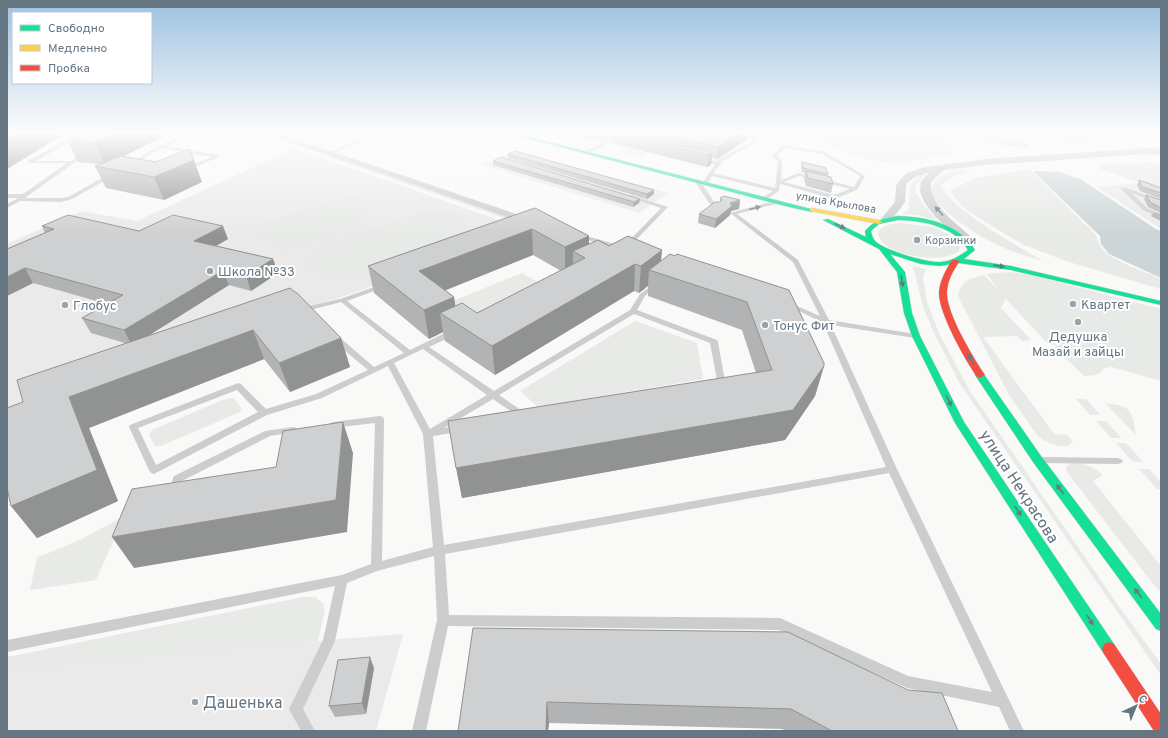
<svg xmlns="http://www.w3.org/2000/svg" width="1168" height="738" font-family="Overpass,sans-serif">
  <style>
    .built { fill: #e9eae9 }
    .green { fill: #e7eae6 }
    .water { fill: #ccd5d7 }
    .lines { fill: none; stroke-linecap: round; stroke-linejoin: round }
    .fast-casing { stroke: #d5d6d6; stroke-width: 1 }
    .slow-casing { stroke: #d5d6d6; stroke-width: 1 }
    .jam-casing { stroke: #d5d6d6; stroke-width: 1 }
    .lane { fill: #cbcdce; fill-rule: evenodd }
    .street { fill: #cbcdce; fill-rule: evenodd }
    .fast { fill: #16e098; fill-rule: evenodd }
    .slow { fill: #ffcf43; fill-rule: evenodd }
    .jam { fill: #f24e42; fill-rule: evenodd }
    .wall { fill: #b2b3b4; fill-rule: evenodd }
    .shaded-wall { fill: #919292 }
    .building { fill: #cfd0d1; stroke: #919292 }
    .oneway { fill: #6f7e8a }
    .oneway2 { fill: #617a83 }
    .poi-dot { fill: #99a3ab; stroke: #fff; stroke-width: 1.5 }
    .labels { text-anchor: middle; stroke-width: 4; stroke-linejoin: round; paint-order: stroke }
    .far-street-label { font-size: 11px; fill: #657582; stroke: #fff }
    .far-poi-label { font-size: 11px; fill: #657582; stroke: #fff; text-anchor: start }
    .poi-label { font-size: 13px; fill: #657582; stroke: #fff; text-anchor: start }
    .near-street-label { font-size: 16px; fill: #657582; stroke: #fff }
    .near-poi-label { font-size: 16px; fill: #657582; stroke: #fff; text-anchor: start }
  </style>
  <rect width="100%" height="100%" fill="#f9f9f8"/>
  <path class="built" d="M1087,133H1161V136L1100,139Z
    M294,148L528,230L339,298L290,312L7,415V244L81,211L137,221Z
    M515,151L669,193L639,213L482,165Z
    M1161,181V229L1097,187Z
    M403,634L376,731H7V672L318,641Z"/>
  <path class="green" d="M542,133C556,131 573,134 587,139V142C575,144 553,139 542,133Z
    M767,133H947L944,140L957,152L894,164L870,160L840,150L813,139Z
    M1039,133H1082L1089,134L1100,141L1084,145L1054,143L1038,134Z
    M626,148L646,152V157C637,158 628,158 621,152L622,150Z
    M326,156H331L525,222L529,227Z
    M1150,162L1161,166V191L1100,169L1099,165Z
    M963,169L971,172L955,175L941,186C955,212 1016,245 1043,261C1029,257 1015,253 1002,247C986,240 927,206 932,187C935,175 953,171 963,169Z
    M1029,169L1096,235C1098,241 1100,247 1105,252C1116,262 1146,272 1161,279V289L1069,262L1024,245L969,212L961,205L950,190L972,180L973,178Z
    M922,174L925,175L916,185L915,192L925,207L935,217V220L917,215L902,214L908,210L911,183Z
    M355,195L374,205L363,210L377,218L284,250L250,226Z
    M439,211C450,211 465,211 470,223L465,233L350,278L324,275L309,268V260L319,249L420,212Z
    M902,223L932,227L950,235L960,245L959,251C943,265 880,256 878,233C882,224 893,224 902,223Z
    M913,266L926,269L923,277L927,302L939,333L970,391L1118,605L1161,664V675L960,384L934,333L923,307Z
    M1010,272L1031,275L1161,309V381L1112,367L1104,368C1100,376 1093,375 1084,376L1054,347L1057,346L1046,342L1006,299L1001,308L1031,340L1022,341L1017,336L983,337L1054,434L1067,435L1073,441L1068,446H1058L1045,441L1037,435L1009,395L958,296C961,281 970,278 984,275L999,291L987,274Z
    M522,273L540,283L475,318L453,303L455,300Z
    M635,321L697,343L703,379L538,407L520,391Z
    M232,398L235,399L242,409L240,412L161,446H155L149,435L152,430L225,399Z
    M1076,399H1086L1100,415H1090Z
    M1105,403C1133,407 1131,409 1136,435Z
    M1096,421H1106L1121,438H1111Z
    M1116,443H1126L1143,462L1132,461Z
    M1070,463C1083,463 1093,466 1103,475L1093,481L1161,566V592L1153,584L1067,472L1066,468Z
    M1139,469H1149L1161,482V489H1157Z
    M125,515L96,580L30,590L37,557C68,547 97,532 125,515Z
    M303,597H315L323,603L325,611L318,641L7,672V657Z"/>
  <path class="water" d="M972,133H1019L1020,137L1030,147C1011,146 988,146 972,133Z
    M1033,171L1061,172L1082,180L1156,229L1161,231V278L1109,254L1101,244L1100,236Z"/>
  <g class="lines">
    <defs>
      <path id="fast" d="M507,133H514L815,210L812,212L789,207Z
        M898,216C928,217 959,224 975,250L964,259L1011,266L1161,301V305L1011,270L958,263L940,266L921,264L890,254L905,272L912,313L920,336L964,422L1114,644L1116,649L1114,654L1109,656L1104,654L955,423L912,336L904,313L897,272L879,249L823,220L828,219L866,237L865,231C874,220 885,218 898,216ZM898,220C924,221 954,226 968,250C959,256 952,261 941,262C927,263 887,251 876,242C873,239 872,236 871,231L879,224Z
        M980,372L983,373L1041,456L1161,614V631L1156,629L1033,462L975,375Z"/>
      <path id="slow" d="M812,208L879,220L882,222L879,224L810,211V209Z"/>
      <path id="jam" d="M952,260H958L959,262C953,271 948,280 947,291C945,311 973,357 985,375L980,378L977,377C965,360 938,312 939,292C940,280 946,270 952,260Z
        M1109,642L1114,644L1161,714V731H1154L1104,654L1102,649L1104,644Z"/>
    </defs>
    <use href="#fast" class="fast-casing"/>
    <use href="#slow" class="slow-casing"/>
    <use href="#jam" class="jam-casing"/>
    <path class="lane" d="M192,133H197L166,146L217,155H219V157L187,170H185V168L212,157L162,148L132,165L128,164L159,146Z
      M371,133H376L332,154L328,153Z
      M592,133C601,133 613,139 620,137C626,136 629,133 635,133L622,140L615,139L588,154H584V152L611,138Z
      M743,133H748L758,141L723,161L713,173L775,188L778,162L772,155L784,145L825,152L865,176L857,190L834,199L780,184L779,191L764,201L761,199L762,198L773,191L712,176L707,185H703L702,184L715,164L699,160V158L717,161L724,156L753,141ZM785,148L822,154L860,176L854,187L799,173L781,180L782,162L777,155ZM799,176L850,189L834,195L784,182Z
      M78,134L91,136L89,137L79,136L36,161H71L84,153H88V155L74,163L25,198H61L68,197L109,174H113V176L72,199L61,202L20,201L7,208V204L18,198H7V194H23L67,163H28V161Z
      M1142,151L1161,154V156L1142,153Z
      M696,181H700L719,209L718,210H714L695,182Z
      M1122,188H1126L1161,200V204L1132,193L1147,208L1161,214V218L1143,210L1122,190Z
      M627,195H631L668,207L629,247L627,248L624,246L625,245L661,208L627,197Z
      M778,200L780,201V203L737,214L798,260L829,320L915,334L919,336L915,338L831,325L897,469L1024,731H1010L999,707L907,688L779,630L448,626L426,731H412L437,620L434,556L377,571L347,583L335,641L303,709L315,731H301L289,709L323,640L335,586L7,652V640L342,575L371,564L375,423L333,428L330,427L329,425L330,423L333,422L380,416L383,417L384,419L382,561L433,547L423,434L388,366L322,398L267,415L154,474L151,473L149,470L129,427L130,425L238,383L241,384L266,409L316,394L368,370L332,340L331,338L332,336H338L374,367L404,353L341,302L303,312L299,310L300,308L340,299L383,284L386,286L385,287L347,301L410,350L451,330H457L458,332L457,334L429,347L494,391L630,310L640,294L655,283L658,285L645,296L637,310L717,340L718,342L726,387L725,389L433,436L444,545L886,467L823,323L785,304L788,302L790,303L820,316L793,262L730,213ZM634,314L710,343L718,385L528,415L499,395ZM423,349L487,395L430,429L394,363ZM237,390L258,412L156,465L138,428ZM493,399L519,417L444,428ZM889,473L992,692L908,676L780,618L449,615L445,554Z
      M579,234L622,246L623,247L620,249L577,237V235Z
      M293,427L296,428L297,430L296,432L270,436L182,481V485L186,488L184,491L178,493L175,492C172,487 171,481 174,476L265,431Z
      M1042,457L1118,458L1121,459L1123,461L1121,463L1118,464L1042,463L1039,462L1037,460L1039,458Z"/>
    <path class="street" d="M265,133H277L537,221L539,223L537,225H529L390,176L266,135Z
      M1161,147V153L985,165L944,170L931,182C929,205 955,222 970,236L972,239L970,242H962C949,229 922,208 920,190C920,188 921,184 921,181L930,172L917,176L908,182L906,186L905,202L890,222H882L880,220L895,202L896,186L899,181L907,173L921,168L985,159Z"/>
    <use href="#fast" class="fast"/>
    <use href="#slow" class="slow"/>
    <use href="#jam" class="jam"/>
  </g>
  <path class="wall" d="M84,133H171L123,156L202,182L164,200L106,188L95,166L99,164L78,162L68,141Z
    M566,133H749L748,139L717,159L712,158L711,165L707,167L611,143V135L607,134V138L601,141Z
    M1099,133H1161V134L1109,136Z
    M508,154L654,194L647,199L508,158Z
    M493,161L640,199L639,203L633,207L493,165Z
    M802,162L828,174V176L833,184L831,193L806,186L804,179L805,173L802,172L801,166Z
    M1139,180L1161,188V199L1140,191L1137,185Z
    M1146,195L1161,200V213L1148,207L1144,199Z
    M720,198L740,200L739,209L731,211L730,215L715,228L698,223L699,214L720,202Z
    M535,208L589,236V244L609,246L661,261L675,256L789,290L824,366L815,396L785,440L462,498L448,421L756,373L742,330L648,296V286L639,293L634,291L495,375L445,341L443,332L429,339L374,293L368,266ZM533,255L561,271L477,313L455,306L454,297L445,290Z
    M1154,212L1161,214V221L1151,216Z
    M42,226L139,231L228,239L216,246L273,259L278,273L251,291L229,285L148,336L290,288L341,338L350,367L290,392L264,359L89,428L118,501L37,538L11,506L23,402L125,343L91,333L82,318L107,304L33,283L7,296V249L45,233Z
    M473,628L958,731H786L782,729L549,723L548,731H458Z
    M374,668L366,714L335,717L329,706Z"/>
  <path class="shaded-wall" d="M21,133H66L7,169V141Z
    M118,133H171L105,165L95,143Z
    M602,133H607V138L601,141Z
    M741,133H749L748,139L717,159L718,147Z
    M712,153L711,165L707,167L709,155Z
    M194,160L202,182L164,200L154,177Z
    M654,190V194L647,199V194Z
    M640,199L639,203L633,207L634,202Z
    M740,200L739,209L731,211L730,215L715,228L716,219L730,203Z
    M223,226L228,239L200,255L194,241Z
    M532,229L533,255L424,299L419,271Z
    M589,236V262L585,258L573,251V269L565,273V247Z
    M662,250L660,273L649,270L648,286L639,293L641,266Z
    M273,259L278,273L251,291L246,276Z
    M635,264L634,291L495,375L492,346Z
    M25,268L33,283L7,296V277Z
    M223,271L229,285L132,346L124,330Z
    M454,297L458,324L440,313L443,332L429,339L424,310Z
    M253,330L264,359L89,428L118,501L37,538L11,506L69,397Z
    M341,338L350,367L290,392L279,363Z
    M824,366L815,396L785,440L462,498L456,468Z
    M343,422L353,453L347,532L134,568L112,537L336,500Z
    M370,657L374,668L366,714L362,703Z
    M547,702L549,723L548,731H546Z"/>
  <path class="building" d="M7,133H21L7,141Z
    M84,133H118L95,143L68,141Z
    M615,133H630L712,153L709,155Z
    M656,133H741L718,147Z
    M189,149L194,160L154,177L95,166L121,156L156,162Z
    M515,151L654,190L647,194L508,154Z
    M501,157L640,199L634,202L493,161Z
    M802,162L826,168L828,174L803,168Z
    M806,171L831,177L833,184L808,178Z
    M1139,180L1161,188V193L1142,187Z
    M1146,195L1161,200V208L1150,202Z
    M724,196L740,200L730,203L732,206L716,219L699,214L715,202H720L722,200L720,198Z
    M535,208L589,236L565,247L532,229L419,271L454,297L424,310L368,266Z
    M68,215L139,231L173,215L223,226L194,241L273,259L246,276L223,271L124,330L82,318L123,295L25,268L7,277V249L54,229L42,226Z
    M628,236L662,250L641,266L635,264L492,346L440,313L462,303L477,313L585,258L573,251L598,240L609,246Z
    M670,254L675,256L677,254L789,290L824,363V366L793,410L456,468L448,421L772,370L747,302L649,270Z
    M290,288L298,294L341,338L279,363L253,330L69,397L97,470L11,506L7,488V408L23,402L17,380Z
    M343,422L336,500L112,537L132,489L276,467L283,431Z
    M473,628L788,632L908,690L942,693L958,731H832L791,709L547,702L546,731H458Z
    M370,657L362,703L329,706L338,660Z"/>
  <defs><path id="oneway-solid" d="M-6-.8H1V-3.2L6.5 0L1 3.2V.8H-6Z"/></defs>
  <g class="oneway">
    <use href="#oneway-solid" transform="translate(755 208) rotate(-14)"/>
    <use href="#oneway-solid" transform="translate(939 211) rotate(-132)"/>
  </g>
  <g class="oneway2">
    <use href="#oneway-solid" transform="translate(840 226) rotate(25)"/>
    <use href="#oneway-solid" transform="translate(999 266) rotate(8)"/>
    <use href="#oneway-solid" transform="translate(902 281) rotate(82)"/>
    <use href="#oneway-solid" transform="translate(971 359) rotate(-119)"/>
    <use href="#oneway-solid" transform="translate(949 401) rotate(63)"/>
    <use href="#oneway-solid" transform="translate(1060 489) rotate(-127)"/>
    <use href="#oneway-solid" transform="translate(1018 511) rotate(57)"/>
    <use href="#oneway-solid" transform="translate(1138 593) rotate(-127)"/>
    <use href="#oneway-solid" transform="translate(1090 620) rotate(57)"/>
  </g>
  <linearGradient id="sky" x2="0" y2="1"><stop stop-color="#9dc1e1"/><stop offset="0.56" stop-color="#fcfcfc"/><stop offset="1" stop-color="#fcfcfc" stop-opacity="0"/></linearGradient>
  <rect width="1168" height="236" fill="url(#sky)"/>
  <g class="poi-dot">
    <circle cx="917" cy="240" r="4"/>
    <circle cx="210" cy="271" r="4"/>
    <circle cx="1073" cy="304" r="4"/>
    <circle cx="65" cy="305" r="4"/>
    <circle cx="1078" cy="322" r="4"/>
    <circle cx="765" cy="325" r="4"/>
    <circle cx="195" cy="702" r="4"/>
  </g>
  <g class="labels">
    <g class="far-street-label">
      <text transform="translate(836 202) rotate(10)" y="4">улица Крылова</text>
    </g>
    <g class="far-poi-label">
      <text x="925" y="244">Корзинки</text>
    </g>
    <g class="poi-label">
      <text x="218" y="276">Школа №33</text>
      <text x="1081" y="309">Квартет</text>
      <text x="73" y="310">Глобус</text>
      <text x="773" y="330">Тонус Фит</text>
      <text x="1078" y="341" text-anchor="middle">Дедушка<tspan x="1078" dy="15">Мазай и зайцы</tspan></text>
    </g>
    <g class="near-street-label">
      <text transform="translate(1020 486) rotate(57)" y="6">улица Некрасова</text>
    </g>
    <g class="near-poi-label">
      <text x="203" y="708">Дашенька</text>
    </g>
  </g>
  <rect width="1168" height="738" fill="none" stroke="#657582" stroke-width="16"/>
  <rect x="12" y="12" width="140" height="72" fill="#ffffff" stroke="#c1c8cd"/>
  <rect x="20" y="25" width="20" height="6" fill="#16e098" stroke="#c1c8cd"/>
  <text x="48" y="32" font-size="12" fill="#657582">Свободно</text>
  <rect x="20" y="45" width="20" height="6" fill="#ffcf43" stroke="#c1c8cd"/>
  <text x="48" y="52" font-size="12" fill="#657582">Медленно</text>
  <rect x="20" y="65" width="20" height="6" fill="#f24e42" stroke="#c1c8cd"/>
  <text x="48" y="72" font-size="12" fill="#657582">Пробка</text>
  <g transform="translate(1136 706) rotate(44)" stroke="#ffffff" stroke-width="3" paint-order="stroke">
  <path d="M0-3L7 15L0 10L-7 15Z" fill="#657582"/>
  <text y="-6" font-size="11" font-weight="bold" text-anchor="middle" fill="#657582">С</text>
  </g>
</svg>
